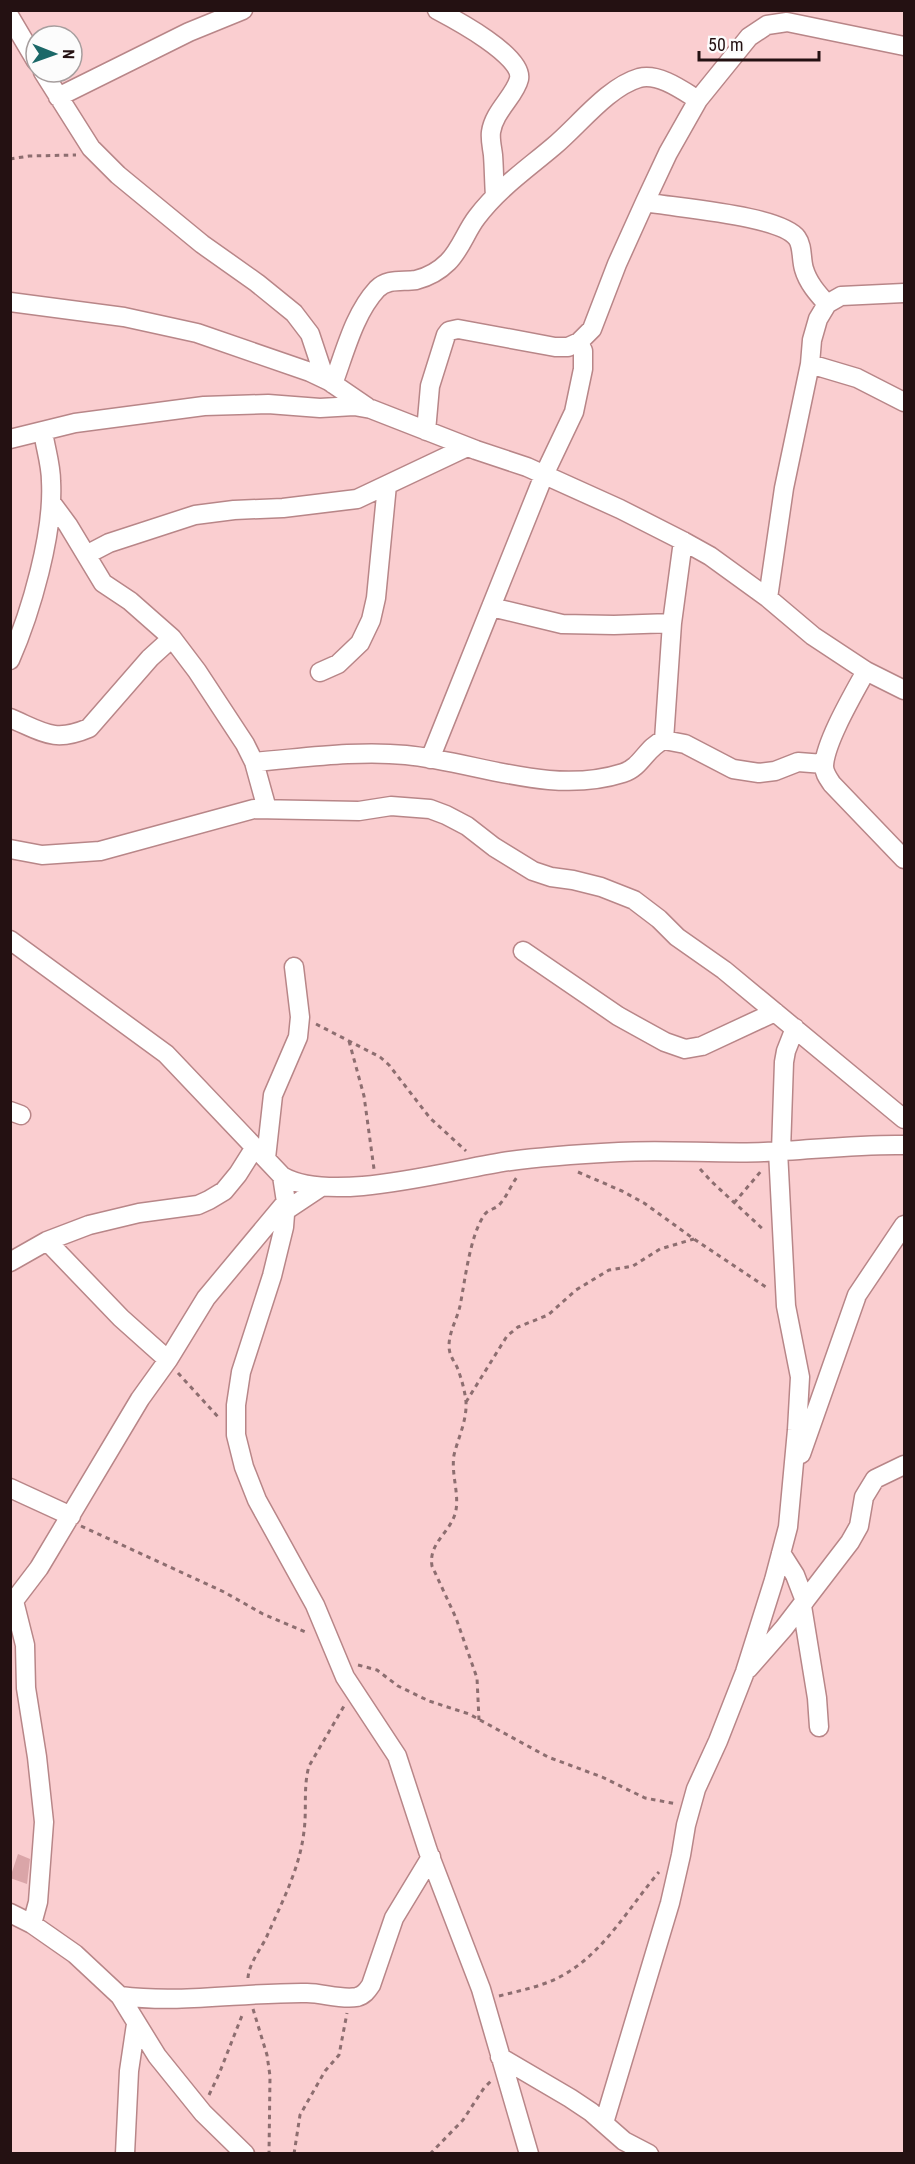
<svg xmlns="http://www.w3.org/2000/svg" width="915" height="2164" font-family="'Roboto Condensed',sans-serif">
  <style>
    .building { fill: #daa5a8 }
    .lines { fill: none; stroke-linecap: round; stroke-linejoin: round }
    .minor-casing { stroke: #b88688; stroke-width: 21 }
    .path { stroke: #8d6e70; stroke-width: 3; stroke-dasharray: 4.5 4.5; stroke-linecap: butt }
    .minor { stroke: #fff; stroke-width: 18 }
  </style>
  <rect width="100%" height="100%" fill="#faced0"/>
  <path class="building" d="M18,1854L30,1859L27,1884L10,1878Z"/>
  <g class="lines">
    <defs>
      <path id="minor" d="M437,10C454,19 524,56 519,79C515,96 494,111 491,132C490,139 492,147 493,155C494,168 494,182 495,196
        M10,17L36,61
        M43,72L91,148L118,175L202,244L257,283L294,313L310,334L325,379
        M58,97L189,32L243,10
        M645,202C675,208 780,215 797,238C803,246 801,260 804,269C808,283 818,294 827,304
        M10,302L124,317L197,333L310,372L329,381L367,407
        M810,364L857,378L904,402
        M333,384C345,352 354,314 377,289C388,278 402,282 416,280C428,277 439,271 448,262C461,249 466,231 477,217C499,188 527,169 554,146C579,125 608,87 639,78C659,73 682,90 698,100
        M426,431L430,386L446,335L449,331L458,329L555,347H568L579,342L592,329L617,264L645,202L668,153L698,100L749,37L767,25L787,22L904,46
        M10,439L75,423L204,406L268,404L320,408L354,406L371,409L476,450L527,467L620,509L683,541L710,556L768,598L813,636L866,671L904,690
        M51,502L68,525L103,583L130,601L172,638L197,671L245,744L254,762L267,809
        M86,555L109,543L195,515L234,510L283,508L357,499L467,447
        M768,598L784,488L810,364L812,340L818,319L827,304L841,296L904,293
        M491,607L562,624L614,625L672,623
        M10,660C31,612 54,533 51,481C51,464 45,447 43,431
        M866,671C854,693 825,742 824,766C824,773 828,778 832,784L904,859
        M320,672L338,664L360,643L371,620L376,598L387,485
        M10,718C43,732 54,743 89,728L150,658L172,638
        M664,740L672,623L683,541
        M430,759L544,475L574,412L583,369V351L579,342
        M254,762C304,758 356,750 406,755C477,762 551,796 623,773C642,767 646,747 664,740L685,744L733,769L759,773L775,771L798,762L824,764
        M10,849L42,855L100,851L254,809L359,811L391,806L430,809L446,815L467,826L494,847L533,871L551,877L573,880L601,887L634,900L659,919L677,937L724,970L904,1119
        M10,940L166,1054L282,1176C332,1205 452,1169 510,1161C546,1156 582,1154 619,1152C667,1149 716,1154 764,1152C811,1150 857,1144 904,1145
        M523,951L618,1016L665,1042L685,1049L702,1046L775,1012
        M10,1111L21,1115
        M781,1151L784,1062L786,1051L795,1028
        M266,1158L273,1095L298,1037L300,1017L294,967
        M282,1176L286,1202L284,1227L272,1276L241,1372L236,1405V1435L244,1467L257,1500L315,1605L345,1677L397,1756L428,1851L481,1989L529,2154
        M285,1211L321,1187
        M47,1241L121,1318L168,1360
        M10,1262L47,1241L89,1225L139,1213L198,1205L209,1200L224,1191L238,1174L255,1147
        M801,1454L857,1295L904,1225
        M10,1488L71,1516
        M781,1553L795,1575L805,1601
        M14,1601L25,1645L26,1688L37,1757L44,1822L38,1902L32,1924
        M10,1606L39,1568L140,1399L168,1360L206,1298L286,1202
        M802,1606L817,1698L819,1727
        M748,1669L784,1628L850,1542L859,1526L864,1497L875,1479L904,1465
        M10,1913L32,1924L75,1954L120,1996L157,2056L203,2113L245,2154
        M120,1996C183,2004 244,1992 307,1993C323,1993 341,2000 357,1997C364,1995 367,1991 371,1985L394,1918L431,1857
        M500,2057L570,2098L591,2112L624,2141L649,2154
        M604,2123L670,1903L681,1855L686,1825L696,1789L718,1741L745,1672L774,1580L788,1527L797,1430L800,1377L786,1306L778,1151
        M125,2154L129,2071L136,2024"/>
    </defs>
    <use href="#minor" class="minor-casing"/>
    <path class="path" d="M10,159L29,156L76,155
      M316,1024L380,1057L389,1065L430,1118L466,1151
      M349,1041L364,1096L374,1169
      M700,1169L712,1182L765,1231
      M578,1172L622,1191L644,1203L694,1239L769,1289
      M734,1203L762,1170
      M178,1373L220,1419
      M466,1402L507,1336L518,1327L548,1315L576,1290L609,1270L633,1266L660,1249L694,1239
      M81,1526L224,1592L263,1614L308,1633
      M358,1665L377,1670L398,1686L429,1701L469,1714L548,1757L602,1777L645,1798L677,1804
      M479,1720L477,1678L456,1618L432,1566C428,1542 452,1532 456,1510C459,1492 451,1474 454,1455C458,1438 467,1421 466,1402C465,1391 461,1377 457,1367C453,1360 449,1354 449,1346C449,1332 457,1319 460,1306C465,1281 470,1234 485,1214C489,1209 496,1209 500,1204C507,1196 511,1185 517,1177
      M248,1978C249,1963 261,1949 267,1936C282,1902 300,1868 304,1831C307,1810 303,1787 309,1766L344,1706
      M499,1996C522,1990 545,1986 565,1974C605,1951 630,1906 659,1872
      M253,2009L267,2055L270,2076L269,2154
      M209,2095L219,2074L243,2013
      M294,2154L300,2115L325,2071L339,2055L347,2013
      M430,2154L463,2120L484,2088L492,2080"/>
    <use href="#minor" class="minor"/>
  </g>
  <rect width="915" height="2164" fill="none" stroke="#241112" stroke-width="24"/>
  <g transform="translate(54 54) rotate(91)"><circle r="28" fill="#fcfcfc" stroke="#a69e9e" stroke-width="1.5"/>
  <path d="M0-4.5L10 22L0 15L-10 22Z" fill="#1b6868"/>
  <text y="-9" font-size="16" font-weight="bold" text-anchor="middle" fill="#241112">N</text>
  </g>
  <path d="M699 51v9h120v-9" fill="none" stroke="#241112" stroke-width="3"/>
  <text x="708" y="51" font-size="18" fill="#241112" stroke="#fcfcfc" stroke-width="4.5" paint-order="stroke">50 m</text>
</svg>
